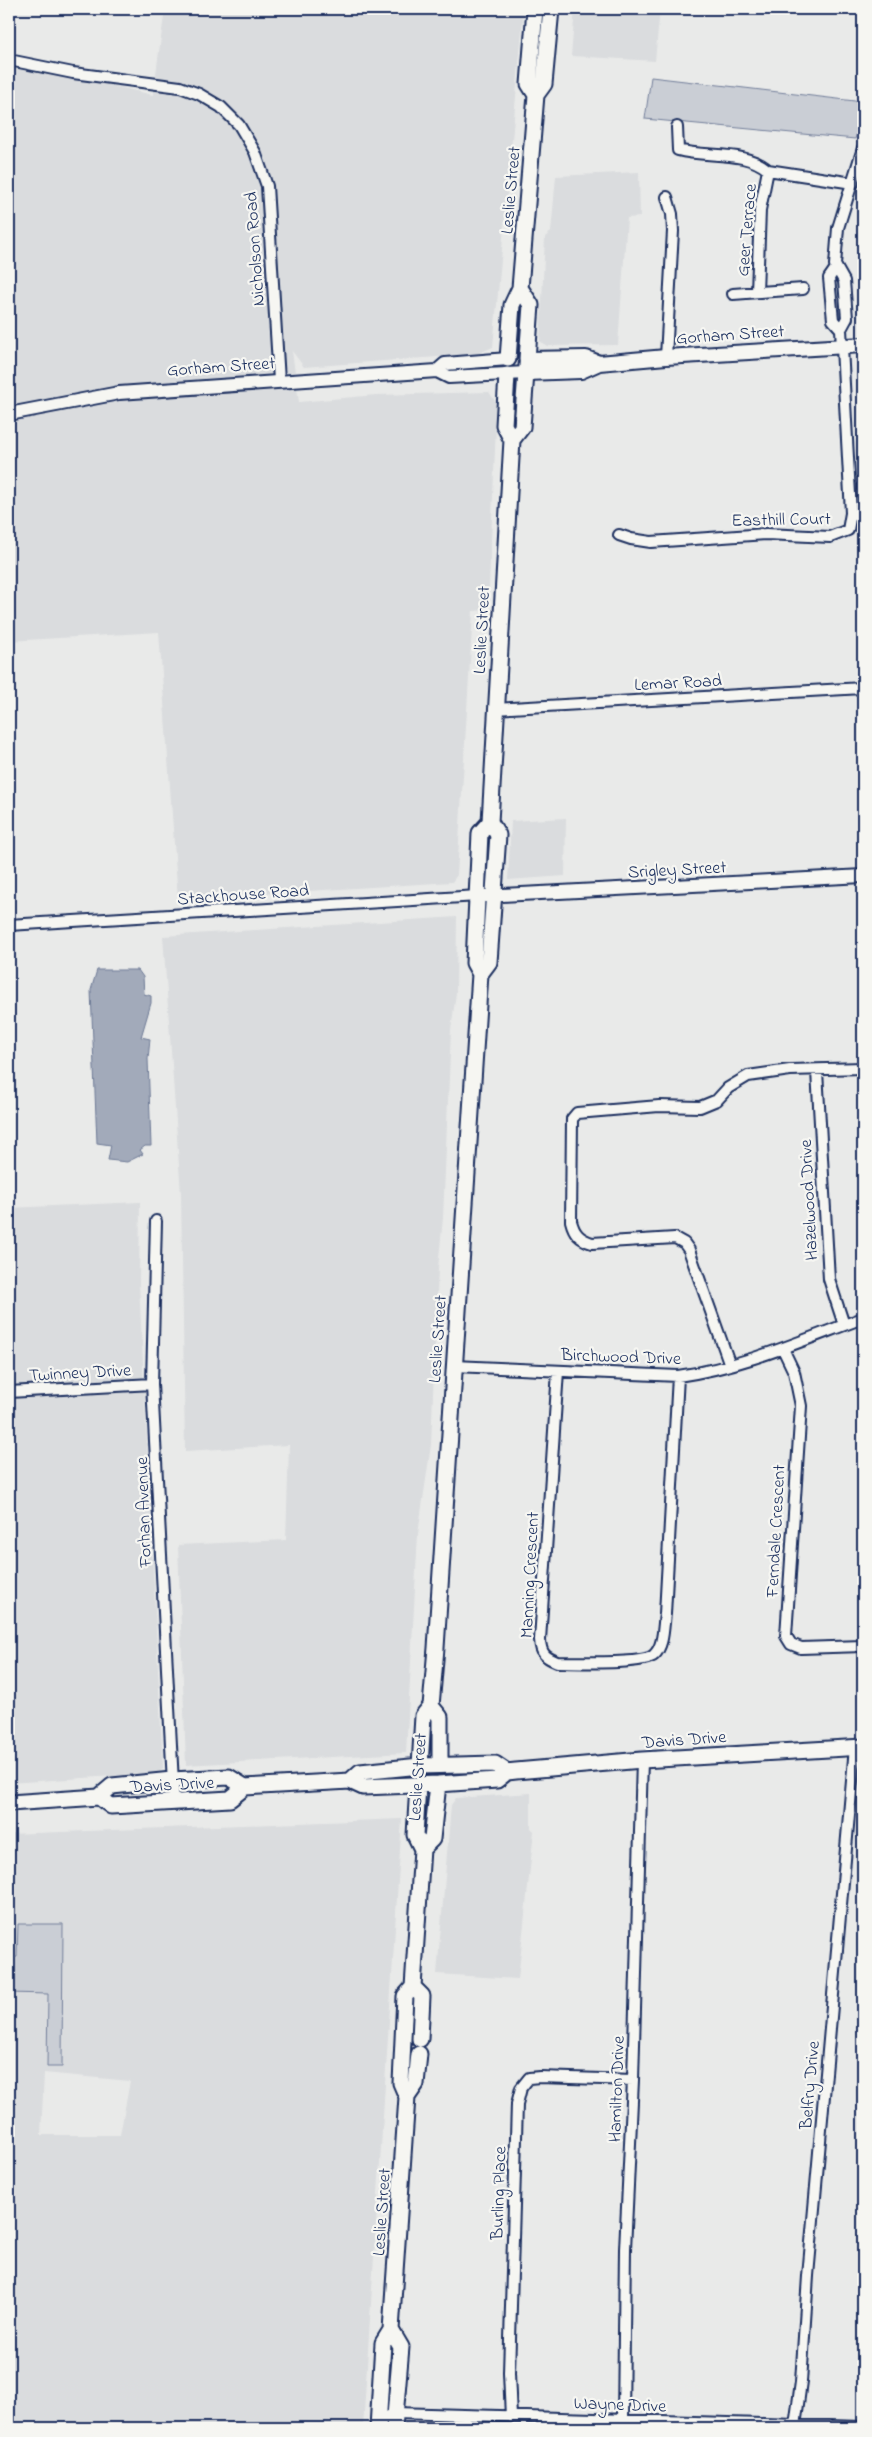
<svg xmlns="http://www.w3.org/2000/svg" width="872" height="2437" font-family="'Indie Flower',sans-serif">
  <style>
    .built { fill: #dadcde; fill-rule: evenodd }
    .green { fill: #caced5; stroke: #727e9a }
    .water { fill: #a2aaba; stroke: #6c7995 }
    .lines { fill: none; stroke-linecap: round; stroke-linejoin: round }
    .minor-casing { stroke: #1b2f5e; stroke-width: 14 }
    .tertiary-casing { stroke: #1b2f5e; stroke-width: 16 }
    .secondary-casing { stroke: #1b2f5e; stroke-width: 18 }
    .primary-casing { stroke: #1b2f5e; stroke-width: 19 }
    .minor { stroke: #f6f6f2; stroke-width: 10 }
    .tertiary { stroke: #f6f6f2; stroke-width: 12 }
    .secondary { stroke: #f6f6f2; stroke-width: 14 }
    .primary { stroke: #f6f6f2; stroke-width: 15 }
    .labels { text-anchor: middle; stroke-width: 4.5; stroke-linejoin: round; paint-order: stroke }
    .street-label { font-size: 18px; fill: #1b2f5e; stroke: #f6f6f2 }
  </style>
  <rect width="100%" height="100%" fill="#e9eae9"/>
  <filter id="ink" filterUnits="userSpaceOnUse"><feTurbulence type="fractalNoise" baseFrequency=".02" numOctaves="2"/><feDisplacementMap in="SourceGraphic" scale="10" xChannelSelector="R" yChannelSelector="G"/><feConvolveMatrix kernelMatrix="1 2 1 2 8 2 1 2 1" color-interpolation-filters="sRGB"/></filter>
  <g filter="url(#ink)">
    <path class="built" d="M165,9H524L493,347L477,354L304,367L292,351L299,402L376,395L489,392L497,404L488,610L473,611L457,875L452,882L178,899L159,632L9,641V61L153,95Z
      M575,9H660L655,61L571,56Z
      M639,172L640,217L627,218L618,345L547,346L540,341L545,237L551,232L556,176Z
      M566,818L565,876L508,880L511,821Z
      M457,917L456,993L451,1030L443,1218L438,1268L431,1445L418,1534L406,1753L186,1765L178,1545L286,1540L289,1445L185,1451L181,1194L163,936Z
      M140,1202L139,1283L163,1768L158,1773L9,1783V1208Z
      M531,1793V1828L534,1831L518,1979L437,1974L451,1805L456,1798Z
      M402,1819L363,2428H9V1993H48L17,1958H9V1834ZM44,2073L130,2081L120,2135H41Z"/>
    <path class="green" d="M651,77L863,102V113L855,139L645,119Z
      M18,1924H63L62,2067H47L48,1994L9,1993V1958L17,1957Z"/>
    <path class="water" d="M97,970H138L143,977L144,994L151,996V1003L141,1037L150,1039L148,1059L151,1146H145L140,1150L143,1154L127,1162L108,1160L111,1145L97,1143L91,990Z"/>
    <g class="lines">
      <defs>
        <path id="minor" d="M9,60L73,73L180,87L199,94L221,107L239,125L255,152L267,186L279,381
          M677,127L678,150C706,158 746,150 768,170L853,183
          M836,268L829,278L833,320L841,329
          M757,292L760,210L768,170
          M733,294L803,289
          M666,357L673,231L672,214L667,197
          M619,535L631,539L651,542L766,534L830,537L848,530L851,513L841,329L847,318L844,281L835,265L838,228L863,148
          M495,709L863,688
          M9,925L478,896
          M817,1071L829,1279L844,1325
          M156,1221L152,1384L174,1802
          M783,1349L794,1372L801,1406L786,1636L791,1644L801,1648L863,1646
          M730,1365L689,1250L684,1243L675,1238L592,1243C579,1239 574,1233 571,1221L572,1119L577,1113L659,1106L700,1107L717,1100L728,1088L748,1076L790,1070L863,1068
          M454,1366L678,1376C743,1367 803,1340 863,1318
          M558,1371L540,1640C541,1654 545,1657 557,1662C575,1662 644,1665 654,1655C664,1646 663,1627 665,1614L678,1376
          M9,1392L152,1384
          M511,2417L509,2373L517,2104L521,2088L529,2078L540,2077L633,2080
          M623,2420L625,2249L633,2080L642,1760
          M379,2421L395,2413L863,2427
          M795,2426L801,2382L808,2276L855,1747"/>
        <path id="tertiary" d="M437,371L445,364L508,359
          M9,414L119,393L437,371L449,377L526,373
          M484,896L863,876"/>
        <path id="secondary" d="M599,363L586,358L527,359L526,373L581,371L599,363L666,357L863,345"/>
        <path id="primary" d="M536,95L544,84L551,9
          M520,288L531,305L527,359
          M508,359L512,305L520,288L536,95L529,84L535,9
          M512,440L522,427L526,373
          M480,974L474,963L480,833L490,822
          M431,1706L440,1717V1765
          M420,1766L423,1716L431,1706L436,1648L480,974L489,962L498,835L490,822L512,440L504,425L507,375
          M350,1781L360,1772L420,1766L495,1764L507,1772L516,1771L642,1760L863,1747
          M99,1797L111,1806L230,1799L245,1787L350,1781L363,1787L438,1784L497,1780L507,1772
          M9,1803L99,1797L112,1786L172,1780L229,1777L245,1787
          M422,1849L432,1839L438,1784
          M413,1987L422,1996L420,2039
          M407,2097L416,2084L419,2054
          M391,2330L401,2347L394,2428
          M378,2428L383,2343L391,2330L407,2097L401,2083L405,1996L413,1987L422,1849L415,1835L418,1785"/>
      </defs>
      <use href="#minor" class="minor-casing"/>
      <use href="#tertiary" class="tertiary-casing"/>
      <use href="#secondary" class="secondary-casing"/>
      <use href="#primary" class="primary-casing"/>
      <use href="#minor" class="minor"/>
      <use href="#tertiary" class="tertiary"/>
      <use href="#secondary" class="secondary"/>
      <use href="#primary" class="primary"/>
    </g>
  </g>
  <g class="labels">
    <g class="street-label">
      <text transform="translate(510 190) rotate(-85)" y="6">Leslie Street</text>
      <text transform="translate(746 230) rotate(-85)" y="6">Geer Terrace</text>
      <text transform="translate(254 249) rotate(-94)" y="6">Nicholson Road</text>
      <text transform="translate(730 334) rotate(-4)" y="6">Gorham Street</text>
      <text transform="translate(221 366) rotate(-4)" y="6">Gorham Street</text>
      <text transform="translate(781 519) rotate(-1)" y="6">Easthill Court</text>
      <text transform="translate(481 630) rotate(-87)" y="6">Leslie Street</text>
      <text transform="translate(678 682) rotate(-3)" y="6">Lemar Road</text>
      <text transform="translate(677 869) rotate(-3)" y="6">Srigley Street</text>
      <text transform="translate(243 894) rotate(-4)" y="6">Stackhouse Road</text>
      <text transform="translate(808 1200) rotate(-93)" y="6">Hazelwood Drive</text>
      <text transform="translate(437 1339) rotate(-86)" y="6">Leslie Street</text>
      <text transform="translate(621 1356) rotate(2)" y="6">Birchwood Drive</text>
      <text transform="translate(80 1372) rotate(-3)" y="6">Twinney Drive</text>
      <text transform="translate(143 1512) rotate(-92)" y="6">Forhan Avenue</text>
      <text transform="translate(775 1531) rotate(-87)" y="6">Ferndale Crescent</text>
      <text transform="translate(529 1575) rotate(-87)" y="6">Manning Crescent</text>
      <text transform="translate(684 1739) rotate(-4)" y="6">Davis Drive</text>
      <text transform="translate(417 1777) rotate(-86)" y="6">Leslie Street</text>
      <text transform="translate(172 1784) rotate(-3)" y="6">Davis Drive</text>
      <text transform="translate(809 2085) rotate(-85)" y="6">Belfry Drive</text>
      <text transform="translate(616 2089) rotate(-88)" y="6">Hamilton Drive</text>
      <text transform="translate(498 2193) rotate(-88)" y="6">Burling Place</text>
      <text transform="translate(381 2212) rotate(-86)" y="6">Leslie Street</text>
      <text transform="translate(620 2404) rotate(2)" y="6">Wayne Drive</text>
    </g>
  </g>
  <rect width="872" height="2437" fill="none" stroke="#f6f6f2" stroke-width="30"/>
  <rect x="15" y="15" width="842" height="2407" fill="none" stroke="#1b2f5e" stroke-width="2" filter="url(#ink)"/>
</svg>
